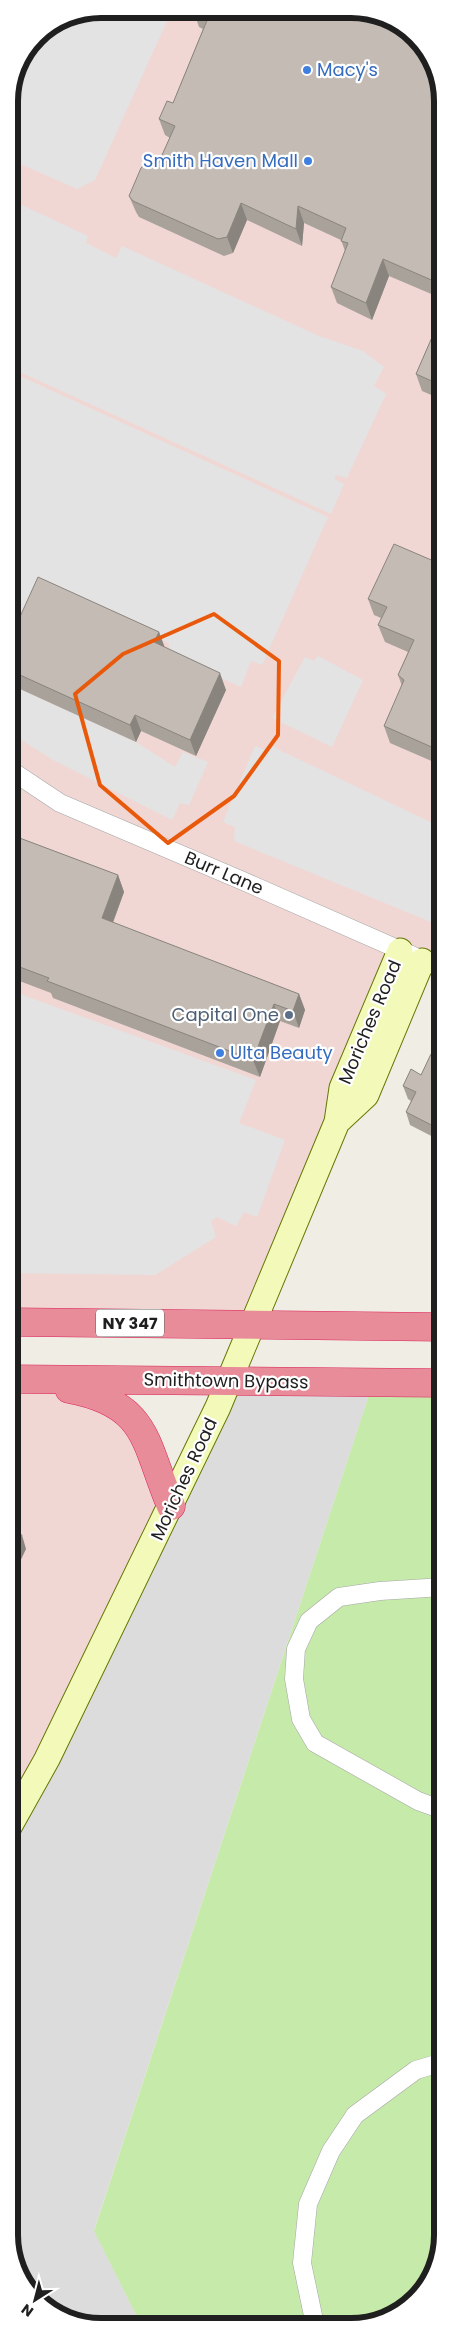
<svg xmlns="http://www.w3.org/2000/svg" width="452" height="2335" font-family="Poppins,sans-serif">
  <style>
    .residential { fill: #dddcdc }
    .commercial { fill: #f0d7d4 }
    .grass { fill: #c6eaaa }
    .parking { fill: #e3e3e3 }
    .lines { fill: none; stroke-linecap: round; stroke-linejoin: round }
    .street-casing { stroke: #a6a6a6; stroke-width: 19 }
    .secondary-casing { stroke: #657704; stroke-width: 27 }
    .highway-casing { stroke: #dc2359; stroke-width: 29 }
    .street { stroke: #fff; stroke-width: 18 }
    .secondary { stroke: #f3fab9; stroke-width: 25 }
    .highway { stroke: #e78c98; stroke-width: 28 }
    .wall { fill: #a9a29b }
    .shaded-wall { fill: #89847e }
    .building { fill: #c4bcb4; stroke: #89847e }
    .marked { fill: none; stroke: #e8590c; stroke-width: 4; stroke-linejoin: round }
    .shop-dot { fill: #3f7fe0; stroke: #fff; stroke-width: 2 }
    .service-dot { fill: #5c6f8a; stroke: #fff; stroke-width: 2 }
    .labels { text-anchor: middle; stroke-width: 4.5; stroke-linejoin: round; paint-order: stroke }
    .shield { fill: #fff; stroke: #626262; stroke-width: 1 }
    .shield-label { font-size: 16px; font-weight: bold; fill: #1f1f1f }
    .shop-label { font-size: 18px; fill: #366cbe; stroke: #fff; text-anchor: start }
    .street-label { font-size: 18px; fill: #1f1f1f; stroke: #fff }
    .service-label { font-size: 18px; fill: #4e5e75; stroke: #fff; text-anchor: end }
    .rim { fill: none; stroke: #1f1f1f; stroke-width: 6 }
  </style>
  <rect width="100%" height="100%" fill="#f0ede5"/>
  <path class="residential" d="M217,1380L371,1389L94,2230L141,2325L83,2324L32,2295L10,2246L9,1816Z"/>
  <path class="commercial" d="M101,9L375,12L442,89L443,969L400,951L251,1325L9,1322V95L36,36L66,16Z
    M9,1379H100L159,1491L152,1525L9,1816Z"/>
  <path class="grass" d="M443,1388V2240L416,2299L363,2325H141L94,2231L371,1389Z"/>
  <path class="parking" d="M101,9L172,10L95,180L77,189L9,159V95L36,36L66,16Z
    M9,199L88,236L86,243L116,258L122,246L319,336L363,351L384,367L374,386L386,394L347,478L335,475V479L344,484L331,514L9,367Z
    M9,371L328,517L262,665L251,661L241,687L169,655V643L42,586L21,626L15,625L9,636Z
    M318,656L363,680L332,747L272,718L305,657L314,661Z
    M9,684L136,742L175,767L183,752L208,762L189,805L180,803L172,820L53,760L9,732Z
    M255,746L268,751L271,746L443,828V927L234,841L235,827L223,822Z
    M9,990L256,1080L239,1123L285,1140L257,1217L244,1212L236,1226L217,1217L211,1221L216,1237L155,1275L9,1273Z"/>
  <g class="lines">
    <defs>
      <path id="street" d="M9,769L60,803L243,881L443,969
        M443,1587L380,1591L339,1597L309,1621L296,1649L294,1679L301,1719L315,1743L418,1801L443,1810
        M315,2325L302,2263L308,2204L331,2151L355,2115L416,2070L443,2062"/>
      <path id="secondary" d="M337,1122L366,1095L422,961
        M9,1827L47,1759L218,1407L337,1122L342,1088L400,951"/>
      <path id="highway" d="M9,1322L443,1327
        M9,1379L443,1383
        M69,1389C149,1404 144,1442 171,1506"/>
    </defs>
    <use href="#street" class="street-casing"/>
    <use href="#secondary" class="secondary-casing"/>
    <use href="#highway" class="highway-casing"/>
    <use href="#street" class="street"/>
    <use href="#secondary" class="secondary"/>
    <use href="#highway" class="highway"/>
  </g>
  <path class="wall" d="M193,10L442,89L443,299L389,276L372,320L337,303L331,287L345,251L341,240L304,223L302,246L247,220L233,253L224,256L139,217L136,212L129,196L158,164L170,138L165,135L159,119L173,103L203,29L199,27Z
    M443,312V400L422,391L416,374Z
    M443,565V766L390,743L384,726L402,686L398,675L408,652L385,642L378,625L381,618L374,615L368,599Z
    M159,632L164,647L226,690L196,756L141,731L136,742L9,684V641Z
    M9,834L118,875L124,892L113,923L299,994L305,1010L299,1028L280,1021L260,1077L53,998L51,993L9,977Z
    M443,1060V1142L410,1125L406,1112L411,1101L408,1099L403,1086Z"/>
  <path class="shaded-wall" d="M241,203L247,220L233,253L227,237Z
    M298,206L304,223L302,246L296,229Z
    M383,259L389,276L372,320L366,303Z
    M159,632L165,648L154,642Z
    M220,673L226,690L196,756L190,740Z
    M135,715L141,731L136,742L130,725Z
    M118,875L124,892L108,935L102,918Z
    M299,994L305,1010L299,1028L293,1011Z
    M274,1004L280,1021L260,1077L253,1060Z
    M22,1535L26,1549L9,1585V1562Z"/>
  <path class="building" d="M193,10L375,12L420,40L442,89L443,285L383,259L366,303L331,287L348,243L341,241L346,228L298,206L296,229L241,203L227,237L218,239L133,201L129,196L141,168L147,162L158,164L175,126L159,119L167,101L173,103L208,18Z
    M443,312V386L416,374Z
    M394,544L443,565V752L384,726L404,680L398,675L414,640L378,625L387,607L368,599Z
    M38,577L159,632L154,642L220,673L190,740L135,715L130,725L9,670V641Z
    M9,834L118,875L102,918L299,994L293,1011L274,1004L253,1060L47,981L49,978L9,963Z
    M431,1054L443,1060V1127L441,1130L406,1112L416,1092L403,1086L411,1069L421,1075Z
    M9,1529L22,1535L9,1562Z"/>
  <path class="marked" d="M214,614L279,661L278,735L234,796L168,843L100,785L75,694L123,654Z"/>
  <g class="shop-dot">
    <circle cx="307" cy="70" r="5"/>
    <circle cx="308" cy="161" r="5"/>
    <circle cx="220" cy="1053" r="5"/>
  </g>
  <circle class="service-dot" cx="289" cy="1015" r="5"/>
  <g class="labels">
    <rect class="shield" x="96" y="1309.5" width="68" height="27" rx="4"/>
    <g class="shield-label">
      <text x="130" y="1329">NY 347</text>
    </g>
    <g class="shop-label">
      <text x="317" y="76">Macy's</text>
      <text x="298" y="167" text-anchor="end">Smith Haven Mall</text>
      <text x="230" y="1059">Ulta Beauty</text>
    </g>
    <g class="street-label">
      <text transform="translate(224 873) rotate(23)" y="6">Burr Lane</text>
      <text transform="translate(370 1022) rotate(-67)" y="6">Moriches Road</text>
      <text transform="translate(226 1381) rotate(1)" y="6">Smithtown Bypass</text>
      <text transform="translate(184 1479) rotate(-65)" y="6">Moriches Road</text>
    </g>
    <g class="service-label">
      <text x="279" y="1021">Capital One</text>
    </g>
  </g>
  <path d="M0 0H452V2335H0ZM101 18H351A83 83 0 0 1 434 101V2235A83 83 0 0 1 351 2318H101A83 83 0 0 1 18 2235V101A83 83 0 0 1 101 18Z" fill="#fff" fill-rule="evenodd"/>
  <path class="rim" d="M101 18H351A83 83 0 0 1 434 101V2235A83 83 0 0 1 351 2318H101A83 83 0 0 1 18 2235V101A83 83 0 0 1 101 18Z"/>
  <g transform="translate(35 2300) rotate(216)" stroke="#ffffff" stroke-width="4" paint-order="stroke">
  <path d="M0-4L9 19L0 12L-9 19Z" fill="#1f1f1f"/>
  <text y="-8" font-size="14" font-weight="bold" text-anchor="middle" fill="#1f1f1f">N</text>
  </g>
</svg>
